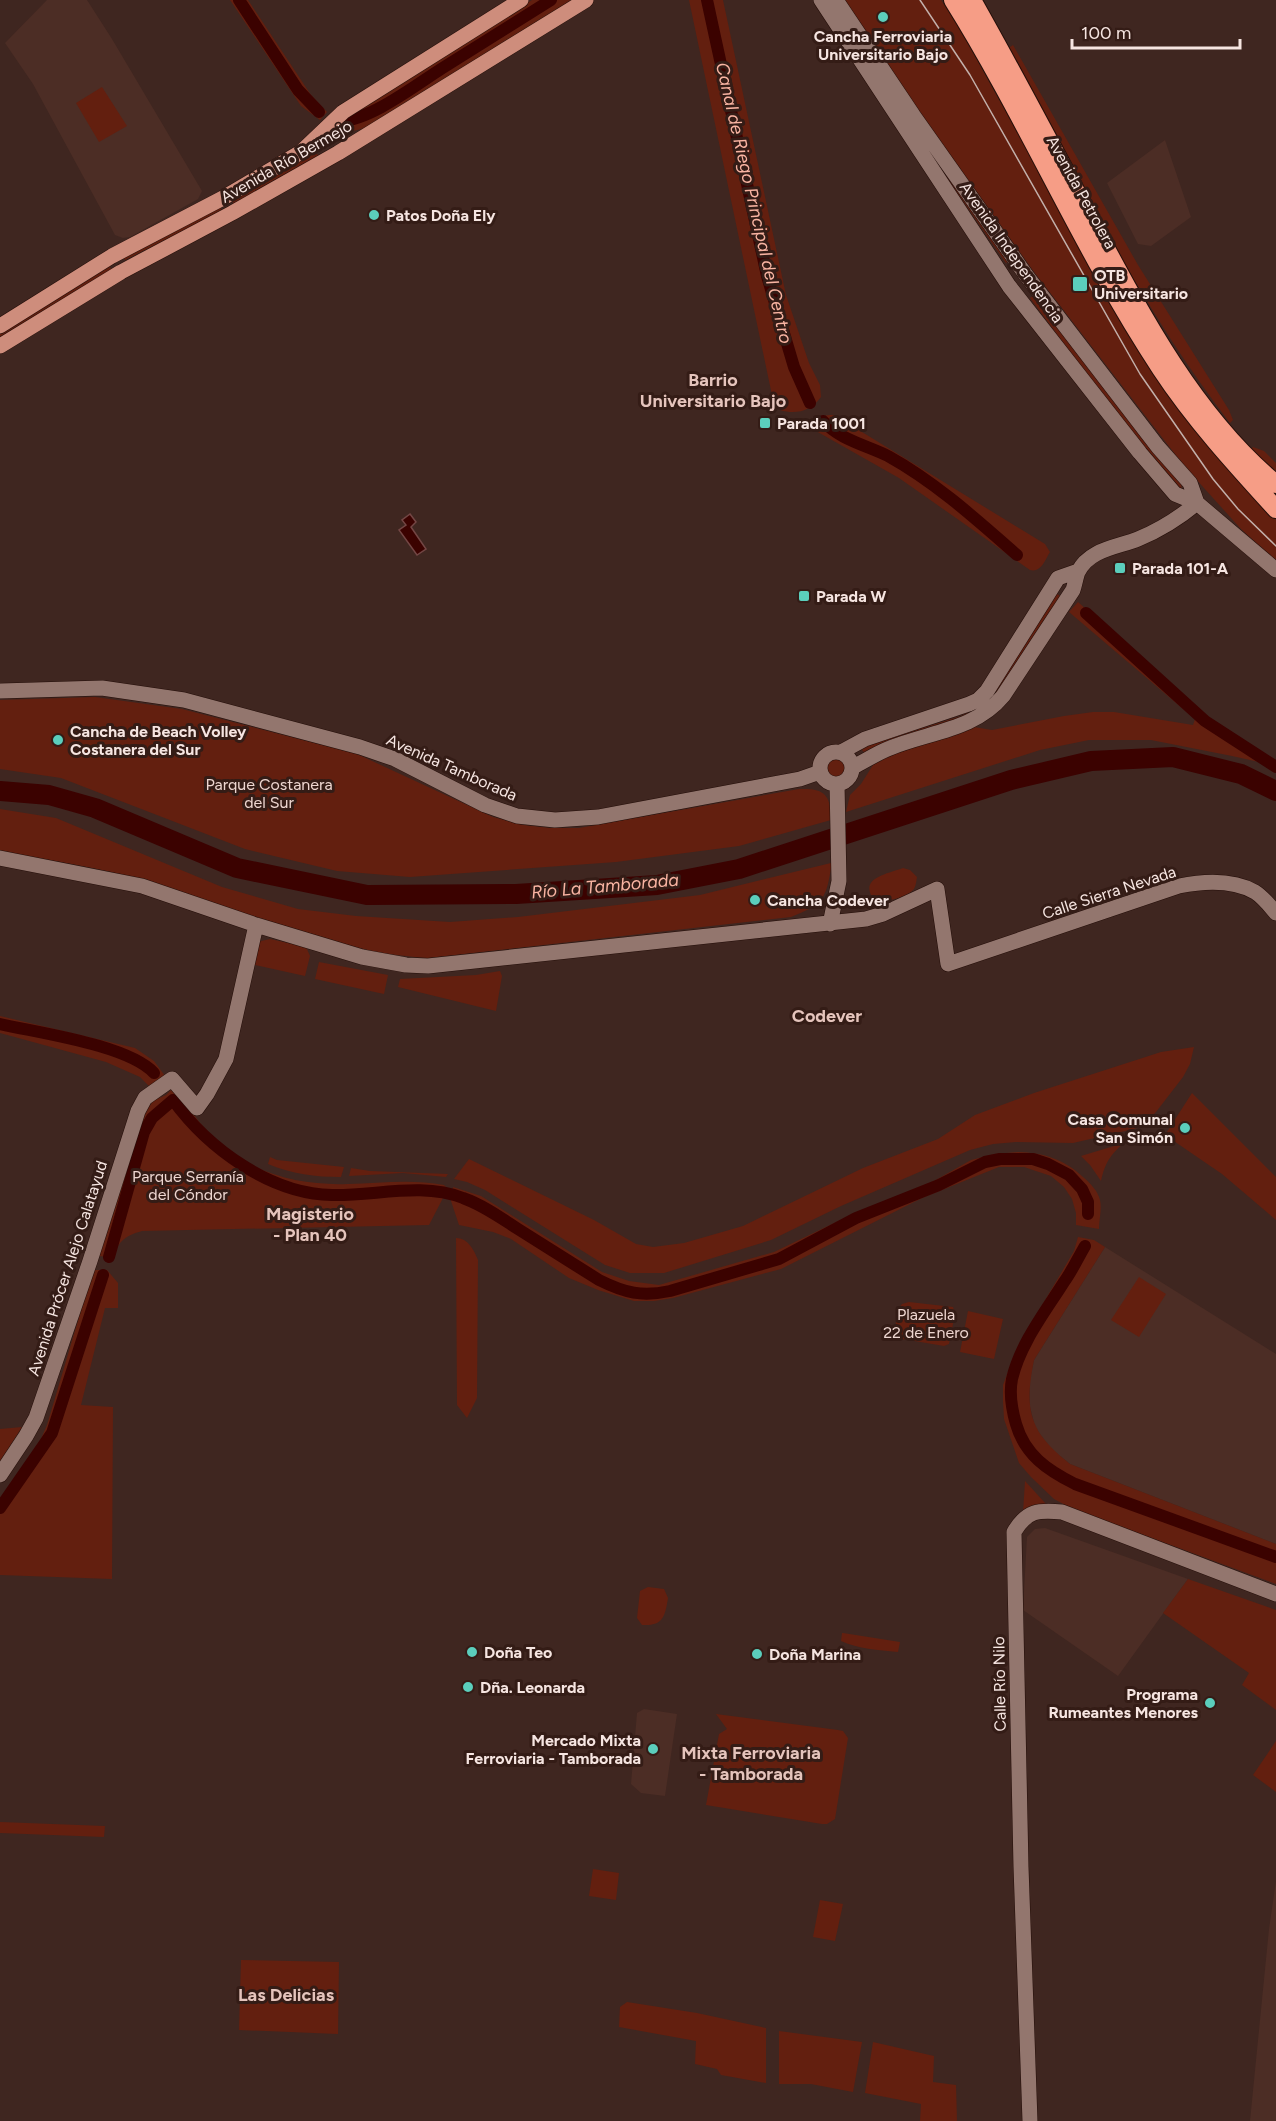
<svg xmlns="http://www.w3.org/2000/svg" width="1276" height="2121" font-family="Figtree,sans-serif">
  <style>
    .built { fill: #4c2d25 }
    .green { fill: #631f0f }
    .water { fill: #3b0200; stroke: #734644; stroke-width: 1.5 }
    .lines { fill: none; stroke-linecap: round; stroke-linejoin: round }
    .canal { stroke: #3b0200; stroke-width: 12 }
    .river { stroke: #3b0200; stroke-width: 20 }
    .secondary-casing { stroke: #240e09; stroke-width: 16 }
    .primary-casing { stroke: #240e09; stroke-width: 16 }
    .highway-casing { stroke: #240e09; stroke-width: 20 }
    .secondary { stroke: #93766e; stroke-width: 15 }
    .primary { stroke: #ce8d7c; stroke-width: 15 }
    .highway { stroke: #f69d86; stroke-width: 18 }
    .tram { stroke: #c3b0ab; stroke-width: 1.5 }
    .poi-dot { fill: #5bcebc; stroke: #341c16; stroke-width: 2 }
    .labels { text-anchor: middle; stroke-width: 6; stroke-linejoin: round; paint-order: stroke }
    .poi-label { font-size: 16px; font-weight: bold; fill: #f6e5e1; stroke: #341c16; text-anchor: start }
    .street-label { font-size: 16px; fill: #f6e5e1; stroke: #341c16 }
    .park-label { font-size: 16px; fill: #eed6d0; stroke: #341c16 }
    .water-label { font-size: 18px; font-style: italic; fill: #f9b4a2; stroke: #341c16 }
    .neighbourhood-label { font-size: 18px; font-weight: bold; fill: #e5c4bc; stroke: #341c16 }
  </style>
  <rect width="100%" height="100%" fill="#3f2620"/>
  <path class="built" d="M47,0H87L112,39L202,191L198,199L130,237L123,238L115,235L33,84L5,43Z
    M1165,140L1191,217L1151,246L1138,244L1107,183Z
    M1105,1247L1276,1354V1544L1070,1464L1050,1448L1035,1427L1030,1407V1379L1034,1360Z
    M1045,1528L1188,1579L1118,1676L1023,1610L1027,1537L1035,1529Z
    M644,1709L677,1714L665,1796L641,1793L631,1784L637,1713Z
    M1276,1881V2121H1250L1269,1929Z"/>
  <path class="green" d="M230,0H248L311,95L327,112L320,120L301,106Z
    M532,0H575L387,116C372,123 357,136 340,129L352,113Z
    M689,0H723L786,295L809,363L820,385L821,397C811,411 796,415 780,410L773,400Z
    M844,0H941C973,46 994,98 1027,143L1232,471L1276,520V561L1241,529L1185,467L1034,272L996,219L962,175Z
    M1013,45L1138,265L1229,410L1233,420L1230,423C1141,308 1077,176 1007,49Z
    M102,87L127,126L99,142L76,103Z
    M314,153L319,155L235,206L232,201Z
    M934,159L1010,260L1006,263Z
    M220,207L222,211L125,260L123,256Z
    M109,266L112,270L0,340V334Z
    M1033,296L1152,450L1181,484L1182,490C1126,430 1079,363 1030,298Z
    M829,415H834L844,421L1045,544L1050,552C1045,560 1041,573 1030,570L899,478L816,431L813,427C815,419 822,416 829,415Z
    M1253,447L1264,451L1276,463V476L1250,450Z
    M1057,594L1062,597L994,698L977,712L865,753L860,748L961,716L981,706Z
    M1078,602L1220,727L1276,762V770L1268,764L1232,756L1151,740H1089L1040,750L846,812L850,795L861,784L873,765L898,751L974,727L992,730L1064,716L1093,712H1114L1193,725L1195,719L1069,612Z
    M95,697L182,709L357,754L493,817L523,825L550,828H579L799,789C824,788 831,794 831,820L739,846L616,862L410,877L337,871L245,849L61,778L0,769V700Z
    M826 768a10 10 0 1 1 20 0a10 10 0 1 1-20 0Z
    M0,809L56,818L222,887L298,909L356,916L450,922L518,917L700,895L831,863V868C826,901 821,905 791,917L428,958C332,953 236,906 143,880C97,867 47,860 0,851Z
    M903,868L910,870L917,877C916,882 916,888 912,891C903,899 885,902 874,900C858,878 887,874 903,868Z
    M270,939L306,947L310,956L305,976L251,964L257,942Z
    M319,962L388,975L384,994L315,979Z
    M500,971L502,976L496,1011L398,987L400,979L476,975Z
    M0,1016L135,1048L154,1061L165,1076L150,1087L140,1077L106,1062L0,1033Z
    M1194,1047L1190,1064L1183,1077L1156,1112L1144,1124L1134,1129L1073,1143L1016,1142L993,1144L970,1150L841,1206L771,1240L664,1273H630L605,1265L485,1190L467,1182L454,1179L469,1159L594,1220L636,1244L653,1247L684,1243L743,1226L863,1168L938,1139L975,1115L1034,1093L1161,1052Z
    M173,1088C185,1102 195,1118 207,1131C243,1172 297,1186 348,1184C381,1183 412,1179 444,1185L446,1187L443,1198L429,1225L142,1231C125,1236 120,1240 112,1257L98,1256L142,1117L153,1101L166,1095Z
    M1192,1093L1276,1177V1220L1222,1174L1165,1135Z
    M1124,1143C1110,1155 1105,1163 1101,1181L1090,1165L1081,1156Z
    M1018,1152C1044,1153 1064,1159 1083,1177C1090,1183 1098,1191 1100,1200C1102,1209 1099,1220 1099,1229L1076,1225V1213L1072,1199L1064,1187L1051,1176L1024,1167H999L922,1198L781,1269L673,1298L654,1301H634L598,1290L569,1278L511,1239L493,1232L459,1225L451,1201L453,1187L481,1196L602,1272L629,1281L659,1285L774,1252L853,1214L934,1181L971,1160L995,1154Z
    M270,1157L277,1160L344,1167L341,1177C315,1177 292,1174 268,1164Z
    M351,1168L370,1171L448,1174L446,1177L403,1173L349,1176Z
    M1078,1237L1094,1240L1105,1247L1034,1360C1024,1410 1029,1432 1070,1464L1276,1544V1584L1071,1508L1054,1499L1031,1477L1019,1463L1004,1419L1003,1401V1385L1017,1348L1074,1251Z
    M456,1238C468,1238 474,1250 478,1260L477,1398L467,1418L457,1405Z
    M93,1270H107L118,1283V1308H105L81,1405L113,1407L112,1579L0,1575V1500L37,1448L47,1425Z
    M1139,1277L1166,1294L1139,1337L1111,1320Z
    M909,1302L953,1307L955,1314L949,1344L944,1346L897,1338C894,1329 896,1311 902,1304Z
    M968,1311L1003,1319L994,1359L960,1352Z
    M22,1427L0,1462V1429Z
    M1025,1481L1046,1504H1040L1023,1513Z
    M1188,1579L1276,1610V1710L1242,1685L1249,1673L1163,1613Z
    M648,1587L664,1589L668,1598C665,1617 663,1626 642,1625L637,1618L640,1591Z
    M842,1633H843L900,1642L898,1652C877,1650 859,1649 841,1641Z
    M716,1714L838,1730L843,1731L848,1738L835,1819L827,1824H822L706,1805L719,1734L727,1729Z
    M1276,1741V1792L1253,1775Z
    M0,1822L105,1826L104,1837L0,1833Z
    M593,1869L619,1873L616,1900L589,1896Z
    M820,1900L843,1904L835,1941L813,1937Z
    M241,1960L339,1962L338,2034L239,2030Z
    M627,2002L697,2013L766,2028V2083L721,2075L717,2069L695,2064L696,2041L619,2027L620,2007Z
    M779,2031L862,2042L853,2092L811,2084H779Z
    M873,2042L934,2056L933,2082L956,2085L957,2121H920L921,2104L865,2093Z"/>
  <path class="water" d="M410,514L416,522L411,527L426,549L417,555L399,530L406,525L402,520Z"/>
  <g class="lines">
    <path class="canal" d="M239,0L298,90L319,112
      M707,0L767,276L794,367L810,403
      M340,121C369,121 416,85 441,69C478,46 514,23 551,0
      M823,421C840,440 866,445 888,456C935,482 976,519 1017,555
      M1086,613L1205,721L1276,767
      M0,1024C39,1033 128,1045 154,1073
      M1085,1246C1078,1258 1072,1271 1064,1282C1045,1312 1020,1344 1012,1379C1009,1394 1012,1410 1016,1424C1025,1455 1047,1470 1075,1484L1276,1557
      M109,1257L144,1132L152,1118L173,1100C208,1148 270,1194 332,1195C376,1196 421,1182 463,1198C483,1205 501,1218 518,1229C545,1246 572,1263 599,1280C625,1293 642,1297 670,1291L779,1259L856,1218L939,1185L985,1162L1000,1159H1033L1048,1164L1069,1175L1082,1189L1088,1202V1214
      M0,1508L52,1433L103,1275"/>
    <path class="river" d="M0,791L49,795L95,808L237,868L367,895L516,894L657,885L739,869L1011,780L1091,761L1173,757L1241,774L1276,791"/>
    <defs>
      <path id="secondary" d="M821,0L1009,286L1140,453L1175,494L1197,503L1276,570
        M836,0L913,115L1026,275L1158,447L1190,483L1197,503
        M0,691L102,688L184,700L360,747L395,759L485,805L517,816L555,820L598,817L800,779L820,772
        M820 768a16 16 0 1 1 32 0a16 16 0 1 1-32 0Z
        M841,752L865,739L969,704L978,700L987,691L1058,578L1078,571
        M853,767C865,761 877,753 890,748C929,732 975,730 1003,696L1073,590C1075,584 1076,577 1078,572C1089,549 1118,547 1138,539C1160,530 1179,518 1197,503
        M0,858L142,886L256,925L362,957L406,965L428,966L866,919L883,914L937,889L948,964L1179,886C1204,881 1232,879 1255,892C1263,897 1270,906 1276,913
        M830,924L839,881L837,784
        M0,1475L26,1436L36,1418L90,1261L138,1111L145,1098L172,1079L197,1108L207,1094L226,1059L256,925
        M1030,2121L1021,1867L1014,1532C1027,1510 1038,1510 1062,1512L1276,1594"/>
      <path id="primary" d="M0,326L112,256L223,198L301,152L343,112L521,0
        M0,346L121,272L232,213L338,153L586,0"/>
      <path id="highway" d="M953,0C1028,120 1083,251 1161,369C1194,419 1235,464 1276,509
        M972,0C1011,69 1048,139 1085,209C1136,305 1191,414 1276,484"/>
    </defs>
    <use href="#secondary" class="secondary-casing"/>
    <use href="#primary" class="primary-casing"/>
    <use href="#highway" class="highway-casing"/>
    <use href="#secondary" class="secondary"/>
    <use href="#primary" class="primary"/>
    <use href="#highway" class="highway"/>
    <path class="tram" d="M920,0L970,75L1140,374L1213,479L1238,509L1276,546"/>
  </g>
  <g class="poi-dot">
    <circle cx="883" cy="17" r="6"/>
    <circle cx="374" cy="215" r="6"/>
    <rect x="1072" y="276" width="16" height="16" rx="3"/>
    <rect x="759" y="417" width="12" height="12" rx="3"/>
    <rect x="1114" y="562" width="12" height="12" rx="3"/>
    <rect x="798" y="590" width="12" height="12" rx="3"/>
    <circle cx="58" cy="740" r="6"/>
    <circle cx="755" cy="900" r="6"/>
    <circle cx="1185" cy="1128" r="6"/>
    <circle cx="472" cy="1652" r="6"/>
    <circle cx="757" cy="1654" r="6"/>
    <circle cx="468" cy="1687" r="6"/>
    <circle cx="1210" cy="1703" r="6"/>
    <circle cx="653" cy="1749" r="6"/>
  </g>
  <g class="labels">
    <g class="poi-label">
      <text x="883" y="42" text-anchor="middle">Cancha Ferroviaria<tspan x="883" dy="18">Universitario Bajo</tspan></text>
      <text x="386" y="221">Patos Doña Ely</text>
      <text x="1094" y="281">OTB<tspan x="1094" dy="18">Universitario</tspan></text>
      <text x="777" y="429">Parada 1001</text>
      <text x="1132" y="574">Parada 101-A</text>
      <text x="816" y="602">Parada W</text>
      <text x="70" y="737">Cancha de Beach Volley<tspan x="70" dy="18">Costanera del Sur</tspan></text>
      <text x="767" y="906">Cancha Codever</text>
      <text x="1173" y="1125" text-anchor="end">Casa Comunal<tspan x="1173" dy="18">San Simón</tspan></text>
      <text x="484" y="1658">Doña Teo</text>
      <text x="769" y="1660">Doña Marina</text>
      <text x="480" y="1693">Dña. Leonarda</text>
      <text x="1198" y="1700" text-anchor="end">Programa<tspan x="1198" dy="18">Rumeantes Menores</tspan></text>
      <text x="641" y="1746" text-anchor="end">Mercado Mixta<tspan x="641" dy="18">Ferroviaria - Tamborada</tspan></text>
    </g>
    <g class="street-label">
      <text transform="translate(286 161) rotate(-30)" y="6">Avenida Río Bermejo</text>
      <text transform="translate(1082 192) rotate(61)" y="6">Avenida Petrolera</text>
      <text transform="translate(1012 252) rotate(55)" y="6">Avenida Independencia</text>
      <text transform="translate(452 767) rotate(24)" y="6">Avenida Tamborada</text>
      <text transform="translate(1109 892) rotate(-18)" y="6">Calle Sierra Nevada</text>
      <text transform="translate(67 1268) rotate(-72)" y="6">Avenida Prócer Alejo Calatayud</text>
      <text transform="translate(999 1684) rotate(-91)" y="6">Calle Río Nilo</text>
    </g>
    <g class="park-label">
      <text x="269" y="790">Parque Costanera<tspan x="269" dy="18">del Sur</tspan></text>
      <text x="188" y="1182">Parque Serranía<tspan x="188" dy="18">del Cóndor</tspan></text>
      <text x="926" y="1320">Plazuela<tspan x="926" dy="18">22 de Enero</tspan></text>
    </g>
    <g class="water-label">
      <text transform="translate(754 203) rotate(77)" y="6">Canal de Riego Principal del Centro</text>
      <text transform="translate(605 886) rotate(-5)" y="6">Río La Tamborada</text>
    </g>
    <g class="neighbourhood-label">
      <text x="713" y="386">Barrio<tspan x="713" dy="21">Universitario Bajo</tspan></text>
      <text x="827" y="1022">Codever</text>
      <text x="310" y="1220">Magisterio<tspan x="310" dy="21">- Plan 40</tspan></text>
      <text x="751" y="1759">Mixta Ferroviaria<tspan x="751" dy="21">- Tamborada</tspan></text>
      <text x="286" y="2001">Las Delicias</text>
    </g>
  </g>
  <path d="M1072 39v9h168v-9" fill="none" stroke="#f6e5e1" stroke-width="3"/>
  <text x="1081" y="39" font-size="18" fill="#f6e5e1" stroke="#341c16" stroke-width="4.5" paint-order="stroke">100 m</text>
</svg>
